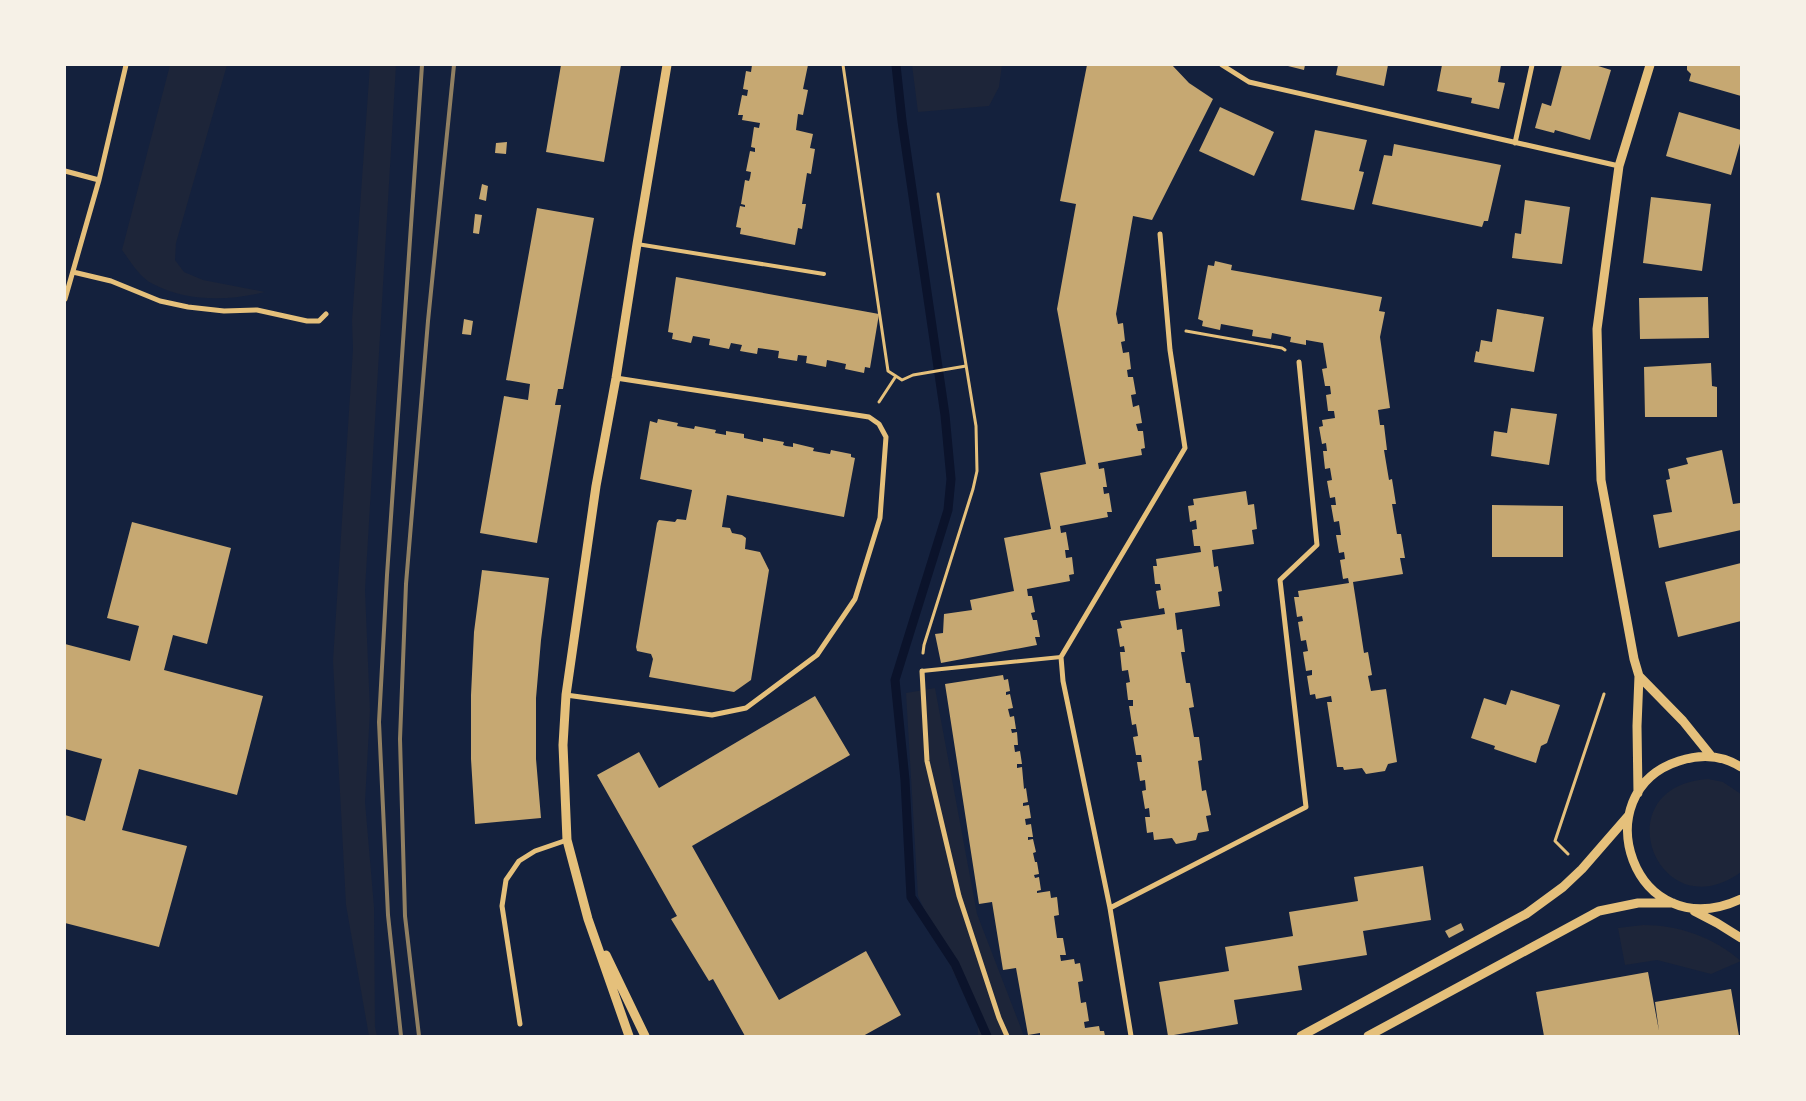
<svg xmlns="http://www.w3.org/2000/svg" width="1806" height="1101" font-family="'Noto Serif',serif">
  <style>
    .green { fill: #1d2539 }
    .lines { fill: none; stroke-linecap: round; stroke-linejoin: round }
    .stream { stroke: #0b132b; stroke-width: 9 }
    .building { fill: #c6a872 }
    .path { stroke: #e5c07b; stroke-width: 3 }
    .service { stroke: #e5c07b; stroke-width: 4 }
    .minor { stroke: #e5c07b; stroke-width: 5 }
    .tertiary { stroke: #e5c07b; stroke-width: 9 }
    .rail { stroke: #918062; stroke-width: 4 }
  </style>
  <rect width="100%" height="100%" fill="#14213d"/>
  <path class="green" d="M170,65H227L176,243L175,260L184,272L203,280L265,292C229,301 187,302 153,284C139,277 131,262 122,250Z
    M370,65H396L365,590L370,711L365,802L374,907L375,1027L377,1036H369L346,905L333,661L353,349L352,321Z
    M912,65H1002L999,87L989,106L918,112Z
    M935,688L977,914L1024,1036H978V1025L918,896L906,693Z
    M1708,779L1723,782L1741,794V872C1657,933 1602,786 1708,779Z
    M1643,925C1679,925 1713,937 1741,961L1711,974L1657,960L1625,965L1618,928Z"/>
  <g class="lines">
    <path class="stream" d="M896,65L902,121L945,415L951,479L948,510L895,680L905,780L911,897L955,964L987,1036"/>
  </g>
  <path class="building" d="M561,65H621L604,162L546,152Z
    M752,65H808L803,89L808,90L803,115L798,114L796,130L813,134L810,148L815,149L811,174L807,173L802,204H806L802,229L798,228L795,245L740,234L741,228L736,227L740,206L745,207V205L741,204L745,180L749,181L750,178L751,172L746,171L750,151L755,152V148L751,147L754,127L759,128L760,123L742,120L743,115H738L742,95L747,96L748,90L743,89L746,71L751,72Z
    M1087,65H1172L1189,83L1213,99L1152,220L1133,216L1116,314L1118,324L1123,323L1125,341L1121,342L1123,353L1129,352L1131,369L1127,370L1128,377H1133L1136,394L1131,395L1133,407L1139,405L1142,423L1136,424L1138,431H1143L1145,448L1141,449L1142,455L1098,463L1099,469L1104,468L1107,487H1103L1104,494L1109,493L1112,512H1107L1108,517L1060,526L1061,533L1066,532L1069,550H1065L1066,558L1072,557L1074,574L1069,575L1070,581L1027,589L1028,596H1032L1035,612L1031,613L1033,620H1037L1040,637H1035L1037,645L941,663L935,634L943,633L944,614L972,610L970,600L1014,591L1004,538L1051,529L1040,473L1086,464L1057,309L1076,204L1060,201Z
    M1284,65H1305L1304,70Z
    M1338,65H1388L1384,86L1336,75Z
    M1442,65H1501L1498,82L1505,83L1499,109L1471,103L1472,98L1437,91Z
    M1562,65H1595L1611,70L1590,140L1555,130L1554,133L1535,128L1542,103L1551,106Z
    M1687,65H1741V96L1689,81L1691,74L1687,70Z
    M1220,107L1274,132L1254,176L1199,151Z
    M1679,112L1741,130V140L1731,175L1666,156Z
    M1315,130L1367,140L1359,171L1364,172L1354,210L1301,200Z
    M507,142L506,154L495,153L496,143Z
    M1394,144L1501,165L1488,221H1484L1482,227L1372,204L1384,155L1392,156Z
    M482,184L488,186L486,201L479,199Z
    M1651,197L1711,204L1702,271L1643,263Z
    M1525,200L1570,207L1562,264L1512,258L1515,233L1521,234Z
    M537,208L594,218L563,389H558L555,405H561L537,543L480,533L504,396L528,400L530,384L506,380Z
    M475,214L482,215L479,234L473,233Z
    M1215,261L1232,265L1231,270L1382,297L1379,311L1385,312L1380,337L1390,408L1378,410L1380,425H1384L1387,450H1384L1389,480L1392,479L1396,504H1392L1397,534H1401L1405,558H1400L1403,574L1353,582L1364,653L1368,652L1372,675L1368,676L1371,691L1386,689L1397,762L1388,764L1385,771L1366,774L1362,768L1344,770L1343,767H1337L1327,702H1332L1331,696L1316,699L1315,694L1310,695L1307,676L1312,675V670L1306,671L1303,652L1308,651L1306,640L1301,641L1298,622L1303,621L1302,616L1297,617L1294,597H1299L1298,591L1349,583L1348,578L1343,579L1340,560L1345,559L1344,552L1339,553L1336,535H1341L1339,521L1334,522L1331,505H1336L1335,497L1330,498L1327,481L1332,480L1330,468L1325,469L1323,451H1327L1326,443L1322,444L1319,427L1323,426L1322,420L1335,418L1334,411H1328L1326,395L1331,394L1330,386H1325L1322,369L1327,368L1323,343L1306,340V345L1290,342L1291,337L1272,333L1271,339L1252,336L1253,330L1221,324L1220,330L1202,326L1203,321L1198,319L1208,265L1214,266Z
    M676,277L879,314L870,368L865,367L864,373L845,369L846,364L827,360L826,367L806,363L807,356L798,355L797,361L778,358L779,351L758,348L757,354L740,351L742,345L731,343L729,349L709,345L710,339L693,336L691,343L672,339L673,333L668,332Z
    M1708,297L1709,338L1640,339L1639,298Z
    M1497,309L1544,317L1534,372L1474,362L1476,351L1479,352L1481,340L1492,342Z
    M464,319L473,321L471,335L462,334Z
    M1711,363L1712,386L1717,387V417H1645L1644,367Z
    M1511,408L1557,414L1549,465L1491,456L1494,431L1507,433Z
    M658,419L678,423L677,426L694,429L695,426L716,430L715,433L726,435V431L744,434V438L763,442V438L784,442L783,445L786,446L793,447V443L814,448L813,451L830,454L831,450L851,454V457L855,458L844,517L727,495L722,527L730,528L732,533L742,535L746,538L745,549L760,552L769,570L751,680L734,692L649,677L653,659L651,654L637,651L636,647L657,523L659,520L675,522L677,519L686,520L692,490L640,479L650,421L657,423Z
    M1722,450L1733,504L1740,503L1741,530L1659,548L1653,515L1672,512L1666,480L1670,479L1668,469L1688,464L1686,458Z
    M1246,491L1248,505L1254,504L1257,529L1252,530L1254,544L1212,550L1214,567L1218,566L1222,591L1218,592L1220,606L1175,613L1177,630L1182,629L1185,652H1181L1186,683H1190L1194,707L1189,708L1194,737H1199L1202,760L1198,761L1202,791L1206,790L1211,815L1206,816L1209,831L1198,833L1196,840L1176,844L1172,838L1154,840L1153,832L1147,833L1145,817H1150L1149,808L1145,809L1142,791L1146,790L1145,780L1140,781L1137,762H1142L1141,755H1136L1133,737L1138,736L1136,724L1132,725L1129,706H1133V700H1128L1126,683L1130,682L1128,670L1122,671L1120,652H1125L1124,646L1120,647L1117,629L1122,628L1120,621L1165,614L1164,608L1159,609L1156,591L1161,590L1160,584H1155L1153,566H1157L1156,559L1201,552L1200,546H1194L1192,530L1197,529L1196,520L1190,522L1188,506L1194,505L1193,499Z
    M1492,505L1563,506V557H1492Z
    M132,522L231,548L207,644L173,635L164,670L263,696L237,795L139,769L122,830L187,846L159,947L65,923V815L85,821L102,759L65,749V644L130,661L139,626L107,618Z
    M1741,563V621L1678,637L1665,582Z
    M482,570L549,578L541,640L536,698V759L541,818L475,824L471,759V695L474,632Z
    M1003,675L1004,680L1008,679L1010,691L1006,692V695L1010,694L1013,708L1008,709L1010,717L1014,716L1016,729H1011L1012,733L1017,732L1018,745H1014L1015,752L1020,751L1022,764H1017V768L1022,767L1024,789L1026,788L1028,802L1023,803V806L1029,805L1031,818L1025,819L1026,825L1031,824L1033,837H1028V840L1033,839L1036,852L1033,853L1035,862H1037L1039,874L1034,875L1035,878L1039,877L1041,890L1037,891V893L1050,891L1051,898L1057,897L1059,915L1054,916L1057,938H1063L1066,955H1060L1061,961L1074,959L1075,964L1080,963L1083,981L1078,982L1081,1003L1086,1002L1089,1021L1084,1022L1085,1028L1099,1026L1100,1031H1104L1105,1036H1040V1033L1028,1035L1016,968L1003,970L992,902L979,904L945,684Z
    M1511,690L1560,705L1547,743L1541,746L1536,763L1494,749L1495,746L1471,738L1484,698L1506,705Z
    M815,696L850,755L692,846L779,1000L866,951L901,1015L863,1036H745L713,979L709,981L671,919L677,916L597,775L639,752L659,788Z
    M1423,866L1431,920L1363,931L1367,955L1298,966L1302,990L1234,1000L1238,1024L1168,1036L1159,982L1229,971L1225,947L1293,936L1289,912L1358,901L1354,877Z
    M1461,923L1464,930L1449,938L1445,931Z
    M1648,972L1659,1031L1655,1002L1731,989L1739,1036H1544L1536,992Z"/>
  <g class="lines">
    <path class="path" d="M843,65L888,371L902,380L913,375L966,366
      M1186,331L1282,348L1285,350
      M879,402L896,376
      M923,653L924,645L973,489L977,471L976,426L938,194
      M1568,854L1555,841L1604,694"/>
    <path class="service" d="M637,244L824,274
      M922,671L1061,657"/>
    <path class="minor" d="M1222,65L1249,82L1619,166
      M1515,143L1532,65
      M65,171L99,180
      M73,272L111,281L160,301L188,307L224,311L257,310L307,321H319L326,314
      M65,299L99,180L126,65
      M922,671L927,761L959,896L999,1018L1007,1036
      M566,695L712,715L746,708L817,655L855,599L880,518L886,437L879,424L869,417L616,378
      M1110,908L1306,807L1280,580L1317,545L1299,362
      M520,1024L502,906L506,880L519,861L535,851L567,840
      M1131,1036L1110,908L1063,681L1061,657L1185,448L1170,350L1160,234"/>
    <path class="tertiary" d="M1639,676L1683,721L1712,757
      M1741,767C1722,755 1700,754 1679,761C1582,792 1633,949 1741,899
      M1638,793L1637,726L1639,676L1634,659L1601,480L1597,329L1619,166L1650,65
      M1694,911L1717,923L1741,938
      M606,955L645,1036
      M629,1036L588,919L567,840L563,745L566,695L596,486L616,378L637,244L667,65
      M1301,1036L1526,914L1563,887L1582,869L1629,815
      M1368,1036L1599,911L1638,903H1673"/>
    <path class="rail" d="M401,1036L388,915L379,722L387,575L422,65
      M419,1036L405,916L400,739L406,584L428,321L454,65"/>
  </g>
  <rect width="1806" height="1101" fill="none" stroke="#f6f1e7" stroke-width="132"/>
</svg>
